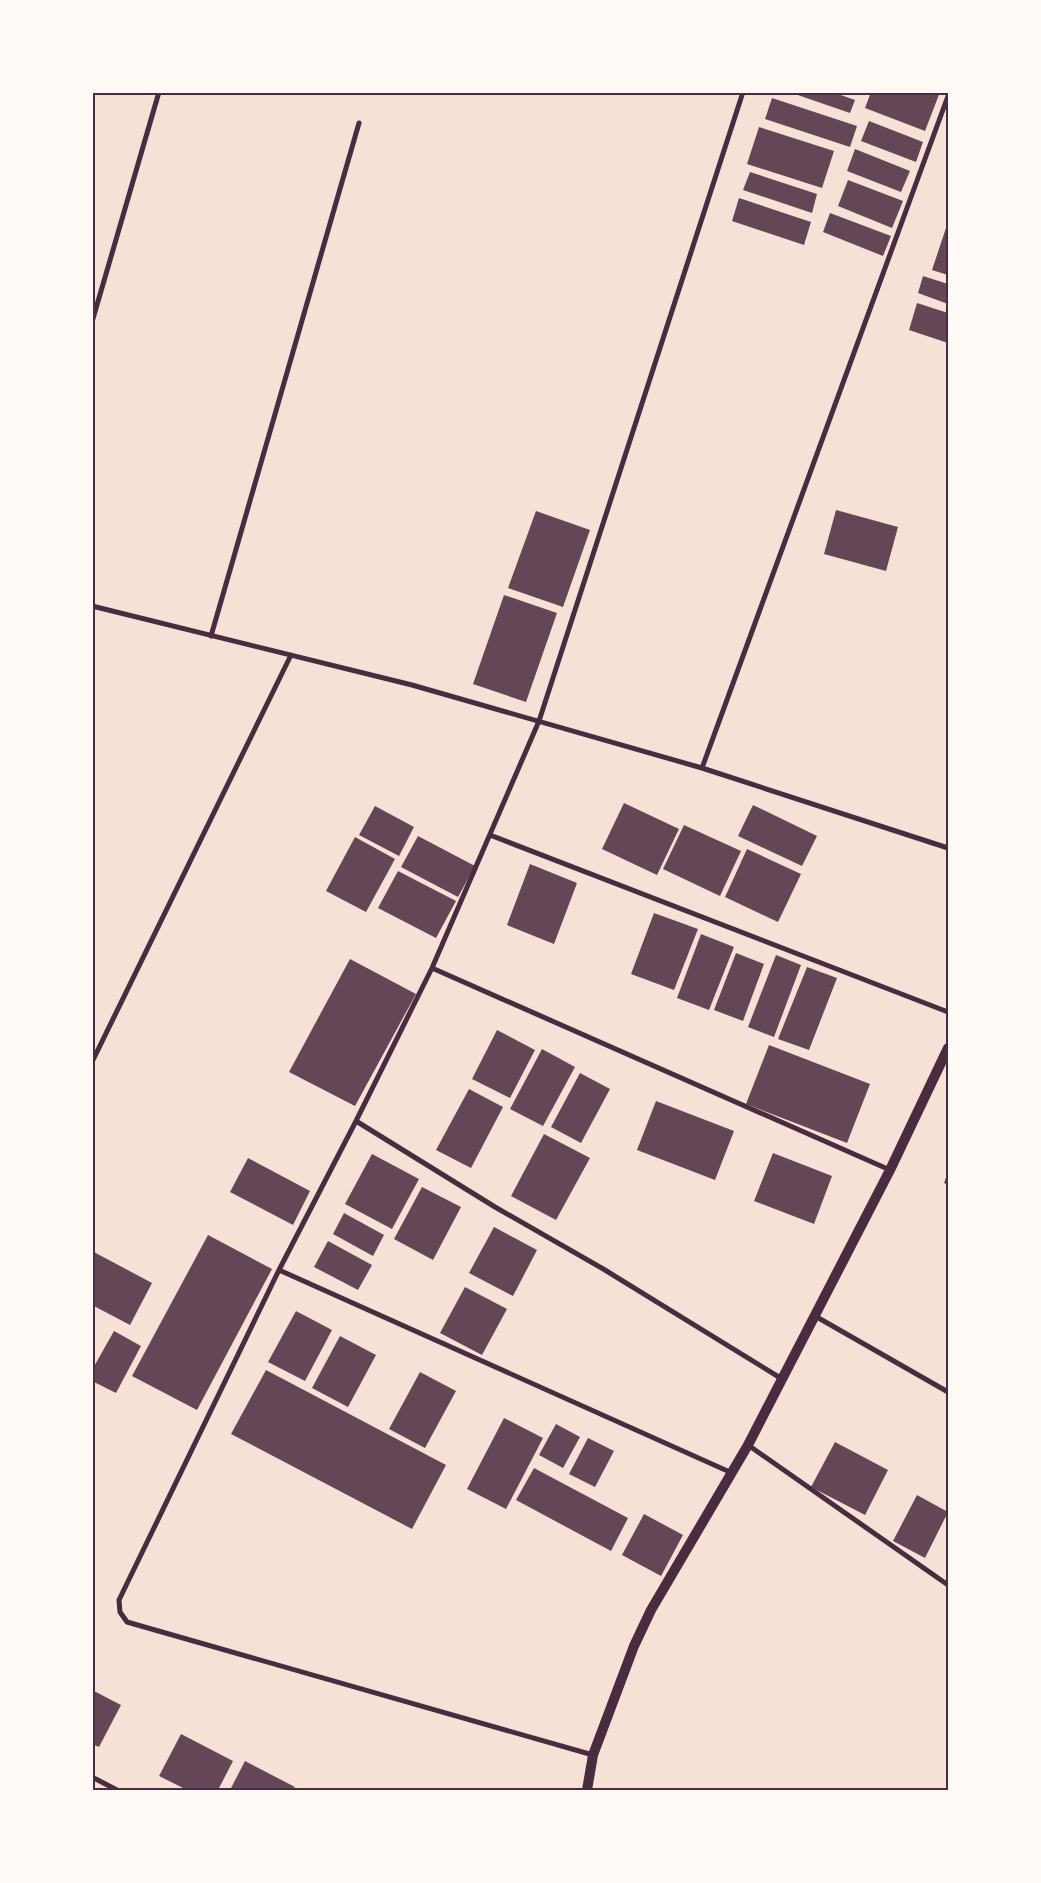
<svg xmlns="http://www.w3.org/2000/svg" width="1041" height="1883" font-family="Jost,sans-serif">
  <style>
    .building { fill: #644757 }
    .lines { fill: none; stroke-linecap: round; stroke-linejoin: round }
    .minor { stroke: #4a2c40; stroke-width: 5 }
    .secondary { stroke: #4a2c40; stroke-width: 10 }
    .neatline { fill: none; stroke: #4a2c40; stroke-width: 2 }
  </style>
  <rect width="100%" height="100%" fill="#f7e1d7"/>
  <path class="building" d="M789,92H832L855,100L850,113Z
    M871,92H940L925,131L865,108Z
    M772,98L857,126L850,147L765,119Z
    M869,121L923,142L916,162L861,141Z
    M759,127L834,151L822,188L747,164Z
    M855,149L910,171L901,192L847,171Z
    M750,172L817,194L812,213L743,190Z
    M848,180L903,201L892,228L838,206Z
    M739,198L811,222L804,245L732,221Z
    M830,213L891,236L883,256L823,232Z
    M946,228H948V275L932,270Z
    M923,276L948,284V304L918,293Z
    M917,303L948,313V343L909,330Z
    M836,510L898,527L886,571L824,554Z
    M536,511L590,530L563,607L508,588Z
    M504,595L557,613L526,702L473,684Z
    M624,803L679,829L657,875L602,849Z
    M753,805L817,836L802,866L738,836Z
    M375,806L414,827L399,856L359,835Z
    M684,825L741,851L720,896L663,869Z
    M418,836L475,866L458,897L401,867Z
    M355,837L395,859L366,912L326,891Z
    M747,849L801,874L778,922L725,897Z
    M530,864L577,883L554,944L507,925Z
    M398,871L456,901L436,938L378,908Z
    M654,913L698,929L674,990L631,974Z
    M701,934L734,947L709,1010L677,998Z
    M736,953L764,964L743,1021L714,1010Z
    M776,955L801,965L774,1037L748,1027Z
    M350,959L416,994L355,1106L289,1072Z
    M807,967L837,978L809,1050L778,1039Z
    M497,1030L535,1050L510,1098L472,1079Z
    M769,1045L870,1084L847,1143L746,1104Z
    M542,1049L575,1067L543,1126L510,1109Z
    M580,1073L610,1089L581,1143L551,1127Z
    M469,1089L503,1107L471,1168L436,1150Z
    M656,1101L734,1131L715,1180L637,1150Z
    M544,1134L590,1158L556,1220L511,1196Z
    M773,1153L832,1176L814,1224L754,1201Z
    M372,1154L419,1179L392,1229L345,1204Z
    M248,1158L310,1191L293,1225L230,1192Z
    M948,1172V1185L944,1183Z
    M422,1187L461,1207L433,1260L394,1239Z
    M344,1213L384,1235L373,1256L333,1234Z
    M494,1227L537,1250L513,1296L469,1273Z
    M208,1235L272,1269L197,1410L132,1376Z
    M328,1241L372,1265L358,1290L314,1267Z
    M92,1251L152,1283L130,1325L92,1305Z
    M465,1287L507,1309L482,1355L440,1333Z
    M296,1311L332,1330L305,1381L268,1362Z
    M114,1331L141,1346L116,1393L92,1381V1370Z
    M340,1336L376,1355L348,1407L312,1388Z
    M266,1370L446,1465L412,1529L231,1434Z
    M420,1372L456,1391L425,1448L389,1429Z
    M504,1418L543,1438L506,1509L467,1489Z
    M556,1424L580,1437L563,1468L539,1455Z
    M588,1438L614,1451L595,1487L569,1474Z
    M835,1442L888,1470L865,1515L811,1487Z
    M534,1468L628,1518L611,1551L516,1500Z
    M917,1495L948,1512L925,1558L893,1541Z
    M644,1514L683,1535L661,1576L622,1555Z
    M92,1690L121,1705L99,1747L92,1744Z
    M181,1734L233,1761L218,1790H187L159,1776Z
    M245,1761L295,1787L293,1790H230Z"/>
  <g class="lines">
    <path class="minor" d="M92,322L159,92
      M92,606L412,685L702,768L948,848
      M211,636L359,123
      M702,768L948,96
      M490,835L948,1012
      M432,968L890,1170
      M92,1062L291,655
      M356,1121L495,1207L605,1270L782,1379
      M279,1270L732,1473
      M815,1316L948,1392
      M748,1445L948,1585
      M593,1755L127,1622L120,1612L119,1600L279,1270L356,1121L432,968L539,721L743,92
      M92,1777L117,1790"/>
    <path class="secondary" d="M587,1790L593,1755L634,1646L651,1610L748,1445L890,1170L948,1048"/>
  </g>
  <rect width="1041" height="1883" fill="none" stroke="#fffaf5" stroke-width="188"/>
  <rect x="94" y="94" width="853" height="1695" class="neatline"/>
</svg>
